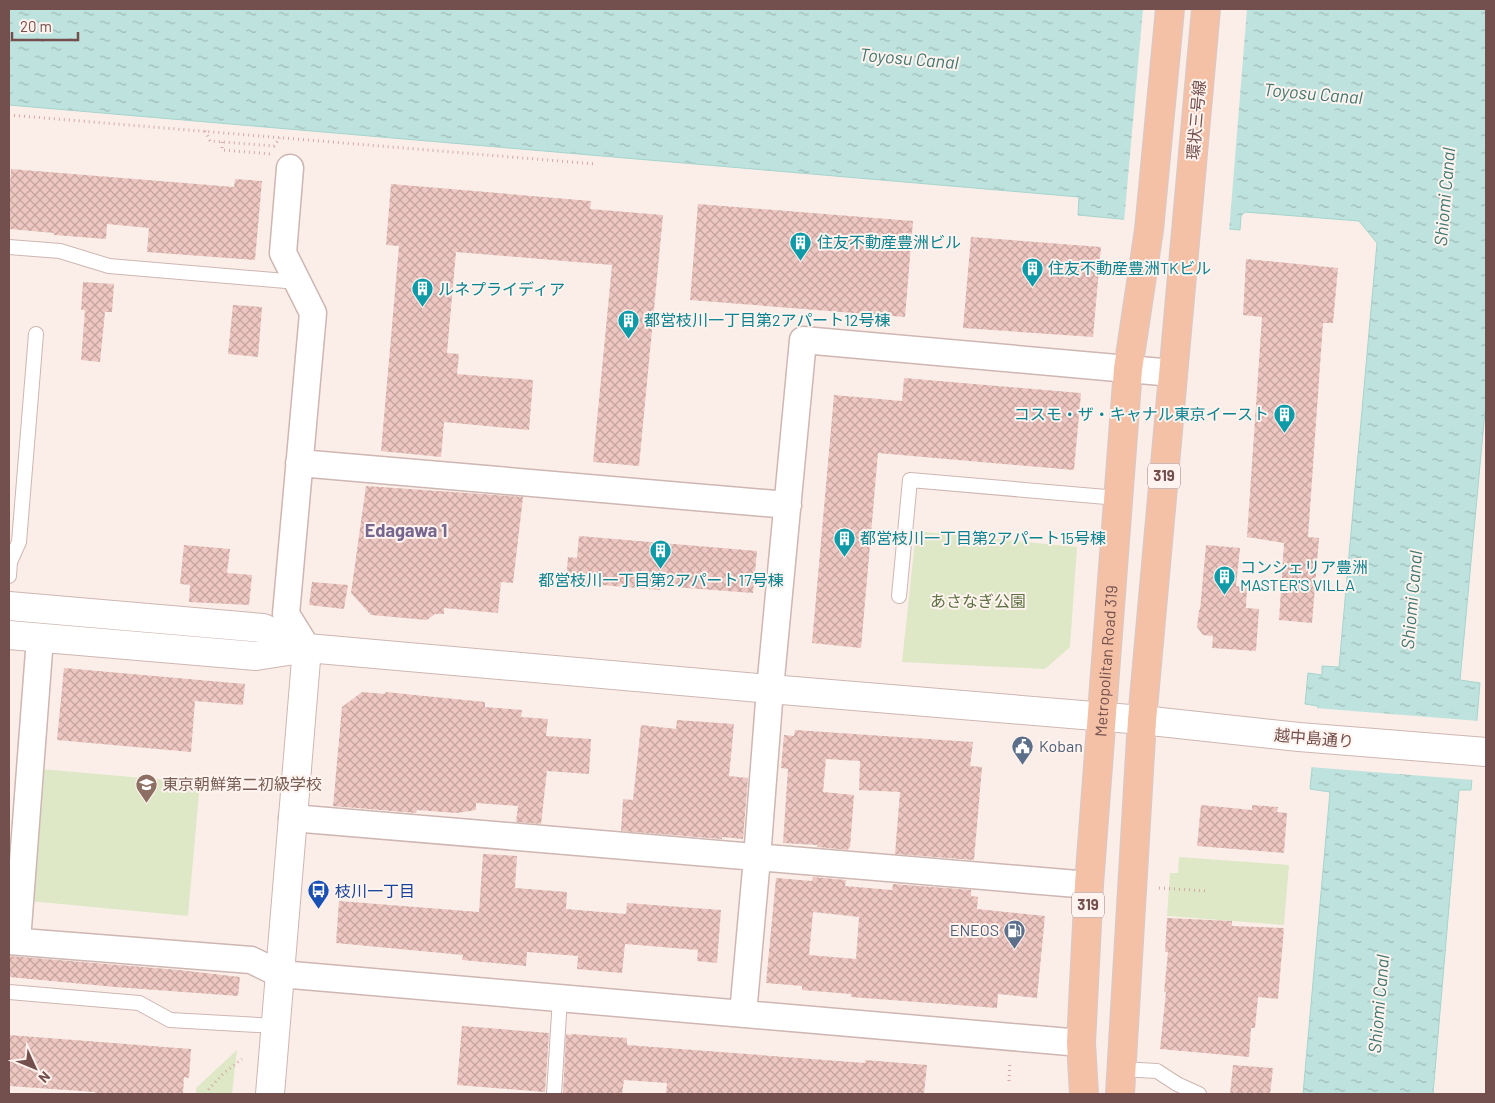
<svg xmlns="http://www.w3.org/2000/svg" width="1495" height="1103" font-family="Barlow,'Noto Sans JP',sans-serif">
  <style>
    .park { fill: #dee8c7 }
    .water { fill: url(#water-ripples); stroke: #a5d4ce }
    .pier { fill: #fbeee8 }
    .building { fill: url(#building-cross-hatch); fill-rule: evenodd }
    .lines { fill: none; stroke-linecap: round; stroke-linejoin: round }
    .service-casing { stroke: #ceb6b2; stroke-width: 16 }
    .minor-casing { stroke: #ceb6b2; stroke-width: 29 }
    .tertiary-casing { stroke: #ceb6b2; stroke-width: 30 }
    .primary-casing { stroke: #d5caca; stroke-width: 30 }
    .path { stroke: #d3a9a5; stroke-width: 3; stroke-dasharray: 1 4; stroke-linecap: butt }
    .service { stroke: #fff; stroke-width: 14 }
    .minor { stroke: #fff; stroke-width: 26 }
    .tertiary { stroke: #fff; stroke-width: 28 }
    .primary { stroke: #f4c1a6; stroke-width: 28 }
    .labels { text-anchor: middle; stroke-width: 4; stroke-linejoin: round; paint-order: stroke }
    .shield { fill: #fef3ee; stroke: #9d817e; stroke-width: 1 }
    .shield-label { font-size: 15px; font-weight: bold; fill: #73504e }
    .street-label { font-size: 16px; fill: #73504e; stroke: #fef3ee }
    .culture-label { font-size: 16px; fill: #0d838f; stroke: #fef3ee; text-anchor: start }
    .park-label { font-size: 16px; fill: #5e7343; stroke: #fef3ee }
    .service-label { font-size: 16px; fill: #4e5e75; stroke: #fef3ee; text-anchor: start }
    .education-label { font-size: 16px; fill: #785e54; stroke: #fef3ee; text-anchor: start }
    .transit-label { font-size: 16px; fill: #164399; stroke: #fef3ee; text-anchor: start }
    .water-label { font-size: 18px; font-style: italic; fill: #427771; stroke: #fef3ee }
    .neighbourhood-label { font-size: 18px; font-weight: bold; fill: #76668f; stroke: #fef3ee }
  </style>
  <defs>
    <pattern id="water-ripples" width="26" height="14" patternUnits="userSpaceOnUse" patternTransform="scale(1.25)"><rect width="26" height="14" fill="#bee3de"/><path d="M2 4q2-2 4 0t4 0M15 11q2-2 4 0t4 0" fill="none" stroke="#9fbab6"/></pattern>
    <pattern id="building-cross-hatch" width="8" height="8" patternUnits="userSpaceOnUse" patternTransform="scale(1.25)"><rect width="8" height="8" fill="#eec7c2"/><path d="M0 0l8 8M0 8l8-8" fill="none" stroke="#c5a4a0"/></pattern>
  </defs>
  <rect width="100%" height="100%" fill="#fbeee8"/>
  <path class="park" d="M916,531L1077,547L1070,647L1045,669L902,662Z
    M41,769L200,783L188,916L29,901Z
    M1179,857L1289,865L1284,925L1167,916L1170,873H1178Z
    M237,1050L232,1094H196V1088Z"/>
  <path class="water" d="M9,9H1486V401L1460,680L1480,683L1471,790H1459L1433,1094H1303L1330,792L1310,789L1318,706L1305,704L1308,673L1322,675V666L1339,667L1377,243L1359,221L1245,212L1241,216L1240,230L1078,215L1079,197L9,105Z"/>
  <path class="pier" d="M1143,9H1247L1229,232L1124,222Z
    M1315,708L1479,721L1474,780L1310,767Z"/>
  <path class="building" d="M11,169L234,187L235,179L262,181L255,260L147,252L149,228L107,224L106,239L54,235V233L9,229V201Z
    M391,184L591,201L590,209L663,215L639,466L593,462L612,265L456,252L447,353L459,354L457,374L533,380L529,430L444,422L441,457L381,451L399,246L386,245Z
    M698,204L913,221L905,317L690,300Z
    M971,237L1101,247L1093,337L963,328Z
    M1246,259L1338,268L1333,323H1323L1308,537L1319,538L1312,623L1279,620L1284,543L1247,537L1262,317L1243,315Z
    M83,282L114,284L112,312H105L100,362L81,360L85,310H81Z
    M233,305L262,307L258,357L228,354Z
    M904,378L1081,393L1074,470L878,453L861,648L812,643L834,395L902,401Z
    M366,486L523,497L513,583L501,582L498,613L444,608V614H435L427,620L371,615L351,593Z
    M579,536L757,551L753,593L660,586V590L566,582L568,557L577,558Z
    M184,545L230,549L227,573L252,575L249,605L189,602L190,585L180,584Z
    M1206,545L1240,548L1236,586L1247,587L1246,608L1259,609L1256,651L1212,648L1213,636L1203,635L1197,627L1199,610H1200Z
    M312,582L348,585L344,609L309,605Z
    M64,668L245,684L243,705L195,701L191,752L57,740Z
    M362,692L385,694V692L485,702V707L522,710L521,717L548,719L546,736L591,739L589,774L547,771L541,824L516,822L518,806L476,803V810L457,813L417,810L416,813L333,806L342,707Z
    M677,720L734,724L729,776L748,778L743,839L722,837V839L621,831L623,799L633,800L641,725L676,729Z
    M795,730L973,742L970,766L982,767L974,860L895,854L900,792L859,790L860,761L826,759L823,792L854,795L850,847H849L848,850L817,847V845L783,843L788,769L781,768L784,735L794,736Z
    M1201,805L1252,810V805L1278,807L1277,812L1287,813L1284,853L1197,846Z
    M483,854L517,856L515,888L567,892L566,909L626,914L627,903L721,910L717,963L697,961L698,950L625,944L622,973L577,969L578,956L527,952L526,966L462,960L463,955L336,943L339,901L479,912Z
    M813,877L846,880L845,886L892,890L893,884L971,890V896L978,897L977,909L1045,916L1037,998L998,994L997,1008L851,997V994L802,990V986L766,983L776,878L812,881ZM813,912L859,917L856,959L809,955Z
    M1167,918L1232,921V926L1284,928L1278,999L1258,997L1255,1028H1251L1249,1057L1160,1049L1166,992H1164L1168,952H1165Z
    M9,956L179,970L240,977L238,996L115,987L9,977Z
    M462,1026L549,1033L545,1092L457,1085Z
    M566,1034L571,1035V1034L627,1038V1045L865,1063V1060L927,1065L924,1094H666L667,1083L624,1080L622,1094H566L563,1093Z
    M9,1035L191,1049L189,1078L184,1077L183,1094H95V1092L9,1086Z
    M1233,1065L1273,1068L1270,1094H1230Z"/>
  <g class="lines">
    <defs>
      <path id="service" d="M9,247L60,251L109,266L297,282
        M9,576L10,562L19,542L36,334
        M899,596L910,480L1118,498
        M9,992L139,1003L170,1020L276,1026
        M1121,1069L1157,1071L1177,1084L1199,1094
        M554,1094L560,998"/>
      <path id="minor" d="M290,168L283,253L313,313L286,614L307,648
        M299,463L788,505
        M292,818L1089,885
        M9,941L251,960L280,974L1081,1043
        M17,941L40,638
        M743,1014L757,858L770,689L803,340L1173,373"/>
      <path id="tertiary" d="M9,606L263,628L307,648
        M9,635L256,656L307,648L770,689L1142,720L1299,737L1486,752
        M270,1094L307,648"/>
      <g id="primary">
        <path id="s1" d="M1084,1094L1081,1043L1089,885L1128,369L1149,230L1170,9"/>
        <path d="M1120,1094L1142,720L1206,9"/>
      </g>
    </defs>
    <use href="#service" class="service-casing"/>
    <use href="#minor" class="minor-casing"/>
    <use href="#tertiary" class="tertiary-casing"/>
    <use href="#primary" class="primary-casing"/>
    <path class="path" d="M9,115L595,164
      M205,131L210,141L274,146L280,138
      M222,142V150L271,154
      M1159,888L1208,891
      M1009,1081L1010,1061
      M207,1094V1091L224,1073L242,1059"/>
    <use href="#service" class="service"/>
    <use href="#minor" class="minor"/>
    <use href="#tertiary" class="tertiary"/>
    <use href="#primary" class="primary"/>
  </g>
  <defs>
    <symbol id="building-pin" viewBox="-11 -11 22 30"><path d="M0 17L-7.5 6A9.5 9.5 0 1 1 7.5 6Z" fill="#0f9aa8" stroke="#fef3ee"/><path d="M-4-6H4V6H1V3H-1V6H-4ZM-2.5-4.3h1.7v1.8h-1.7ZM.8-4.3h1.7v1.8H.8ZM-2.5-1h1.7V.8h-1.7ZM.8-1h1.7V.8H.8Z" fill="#fff"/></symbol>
    <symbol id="civic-pin" viewBox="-11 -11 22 30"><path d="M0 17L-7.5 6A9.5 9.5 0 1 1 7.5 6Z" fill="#5c6f8a" stroke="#fef3ee"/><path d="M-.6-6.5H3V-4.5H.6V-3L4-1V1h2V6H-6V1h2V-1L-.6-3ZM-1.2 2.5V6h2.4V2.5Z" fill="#fff"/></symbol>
    <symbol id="school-pin" viewBox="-11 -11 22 30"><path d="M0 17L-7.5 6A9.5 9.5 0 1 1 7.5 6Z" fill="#8d6e63" stroke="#fef3ee"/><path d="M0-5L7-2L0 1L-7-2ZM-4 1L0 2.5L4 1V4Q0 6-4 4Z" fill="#fff"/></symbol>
    <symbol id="bus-pin" viewBox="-11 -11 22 30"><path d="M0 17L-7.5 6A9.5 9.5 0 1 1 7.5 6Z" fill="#1a4fb4" stroke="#fef3ee"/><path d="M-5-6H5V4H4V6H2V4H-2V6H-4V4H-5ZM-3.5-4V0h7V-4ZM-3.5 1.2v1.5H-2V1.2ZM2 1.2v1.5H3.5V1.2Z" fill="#fff"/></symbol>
    <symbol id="fuel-pin" viewBox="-11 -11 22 30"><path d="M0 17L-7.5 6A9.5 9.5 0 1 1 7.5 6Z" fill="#5c6f8a" stroke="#fef3ee"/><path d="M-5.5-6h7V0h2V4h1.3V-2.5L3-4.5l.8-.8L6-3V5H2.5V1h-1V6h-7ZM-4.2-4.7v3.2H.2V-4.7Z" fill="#fff"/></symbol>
  </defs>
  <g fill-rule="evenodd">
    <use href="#building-pin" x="788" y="230" width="25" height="34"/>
    <use href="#building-pin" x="1020" y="256" width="25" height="34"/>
    <use href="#building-pin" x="410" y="276" width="25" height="34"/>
    <use href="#building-pin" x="616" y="308" width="25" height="34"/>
    <use href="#building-pin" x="1272" y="402" width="25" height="34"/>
    <use href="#building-pin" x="832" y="526" width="25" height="34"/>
    <use href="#building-pin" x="648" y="538" width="25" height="34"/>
    <use href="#building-pin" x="1212" y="564" width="25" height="34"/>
    <use href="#civic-pin" x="1010" y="734" width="25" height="34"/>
    <use href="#school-pin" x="134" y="772" width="25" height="34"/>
    <use href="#bus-pin" x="306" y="878" width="25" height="34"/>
    <use href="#fuel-pin" x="1002" y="918" width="25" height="34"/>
  </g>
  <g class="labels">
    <g class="shield">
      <rect x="1148" y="463.5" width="32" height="25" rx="4"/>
      <rect x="1072" y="892.5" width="32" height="25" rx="4"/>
    </g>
    <g class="shield-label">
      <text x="1164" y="481">319</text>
      <text x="1088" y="910">319</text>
    </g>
    <g class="street-label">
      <text transform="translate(1196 120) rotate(-85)" y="6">環状三号線</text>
      <text dy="6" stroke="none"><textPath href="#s1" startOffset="434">Metropolitan Road 319</textPath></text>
      <text transform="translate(1314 738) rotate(5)" y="6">越中島通り</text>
    </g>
    <g class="culture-label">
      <text x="817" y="248">住友不動産豊洲ビル</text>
      <text x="1048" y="274">住友不動産豊洲TKビル</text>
      <text x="438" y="295">ルネプライディア</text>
      <text x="644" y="326">都営枝川一丁目第2アパート12号棟</text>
      <text x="1269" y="420" text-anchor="end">コスモ・ザ・キャナル東京イースト</text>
      <text x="860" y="544">都営枝川一丁目第2アパート15号棟</text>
      <text x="1240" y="573">コンシェリア豊洲<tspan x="1240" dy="18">MASTER'S VILLA</tspan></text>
      <text x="661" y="586" text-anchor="middle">都営枝川一丁目第2アパート17号棟</text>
    </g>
    <g class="park-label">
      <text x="978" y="607">あさなぎ公園</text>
    </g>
    <g class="service-label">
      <text x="1039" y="752">Koban</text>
      <text x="999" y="936" text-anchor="end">ENEOS</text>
    </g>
    <g class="education-label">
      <text x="162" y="790">東京朝鮮第二初級学校</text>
    </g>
    <g class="transit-label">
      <text x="335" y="897">枝川一丁目</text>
    </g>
    <g class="water-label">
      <text transform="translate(909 59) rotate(5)" y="6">Toyosu Canal</text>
      <text transform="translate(1313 94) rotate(5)" y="6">Toyosu Canal</text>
      <text transform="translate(1445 197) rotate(-85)" y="6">Shiomi Canal</text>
      <text transform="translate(1412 600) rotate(-85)" y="6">Shiomi Canal</text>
      <text transform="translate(1379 1004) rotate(-85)" y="6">Shiomi Canal</text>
    </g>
    <g class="neighbourhood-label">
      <text x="406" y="537">Edagawa 1</text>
    </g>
  </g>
  <rect width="1495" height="1103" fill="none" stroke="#73504e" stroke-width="20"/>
  <g transform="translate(35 1068) rotate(134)" stroke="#fef3ee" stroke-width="4" paint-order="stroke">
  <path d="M0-4L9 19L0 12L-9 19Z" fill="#73504e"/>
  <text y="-8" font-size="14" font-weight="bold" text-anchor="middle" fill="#73504e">N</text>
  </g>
  <path d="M12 32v8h66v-8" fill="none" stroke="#73504e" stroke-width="2.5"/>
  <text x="20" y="32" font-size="15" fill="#73504e" stroke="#fef3ee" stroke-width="4" paint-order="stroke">20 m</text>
</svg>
